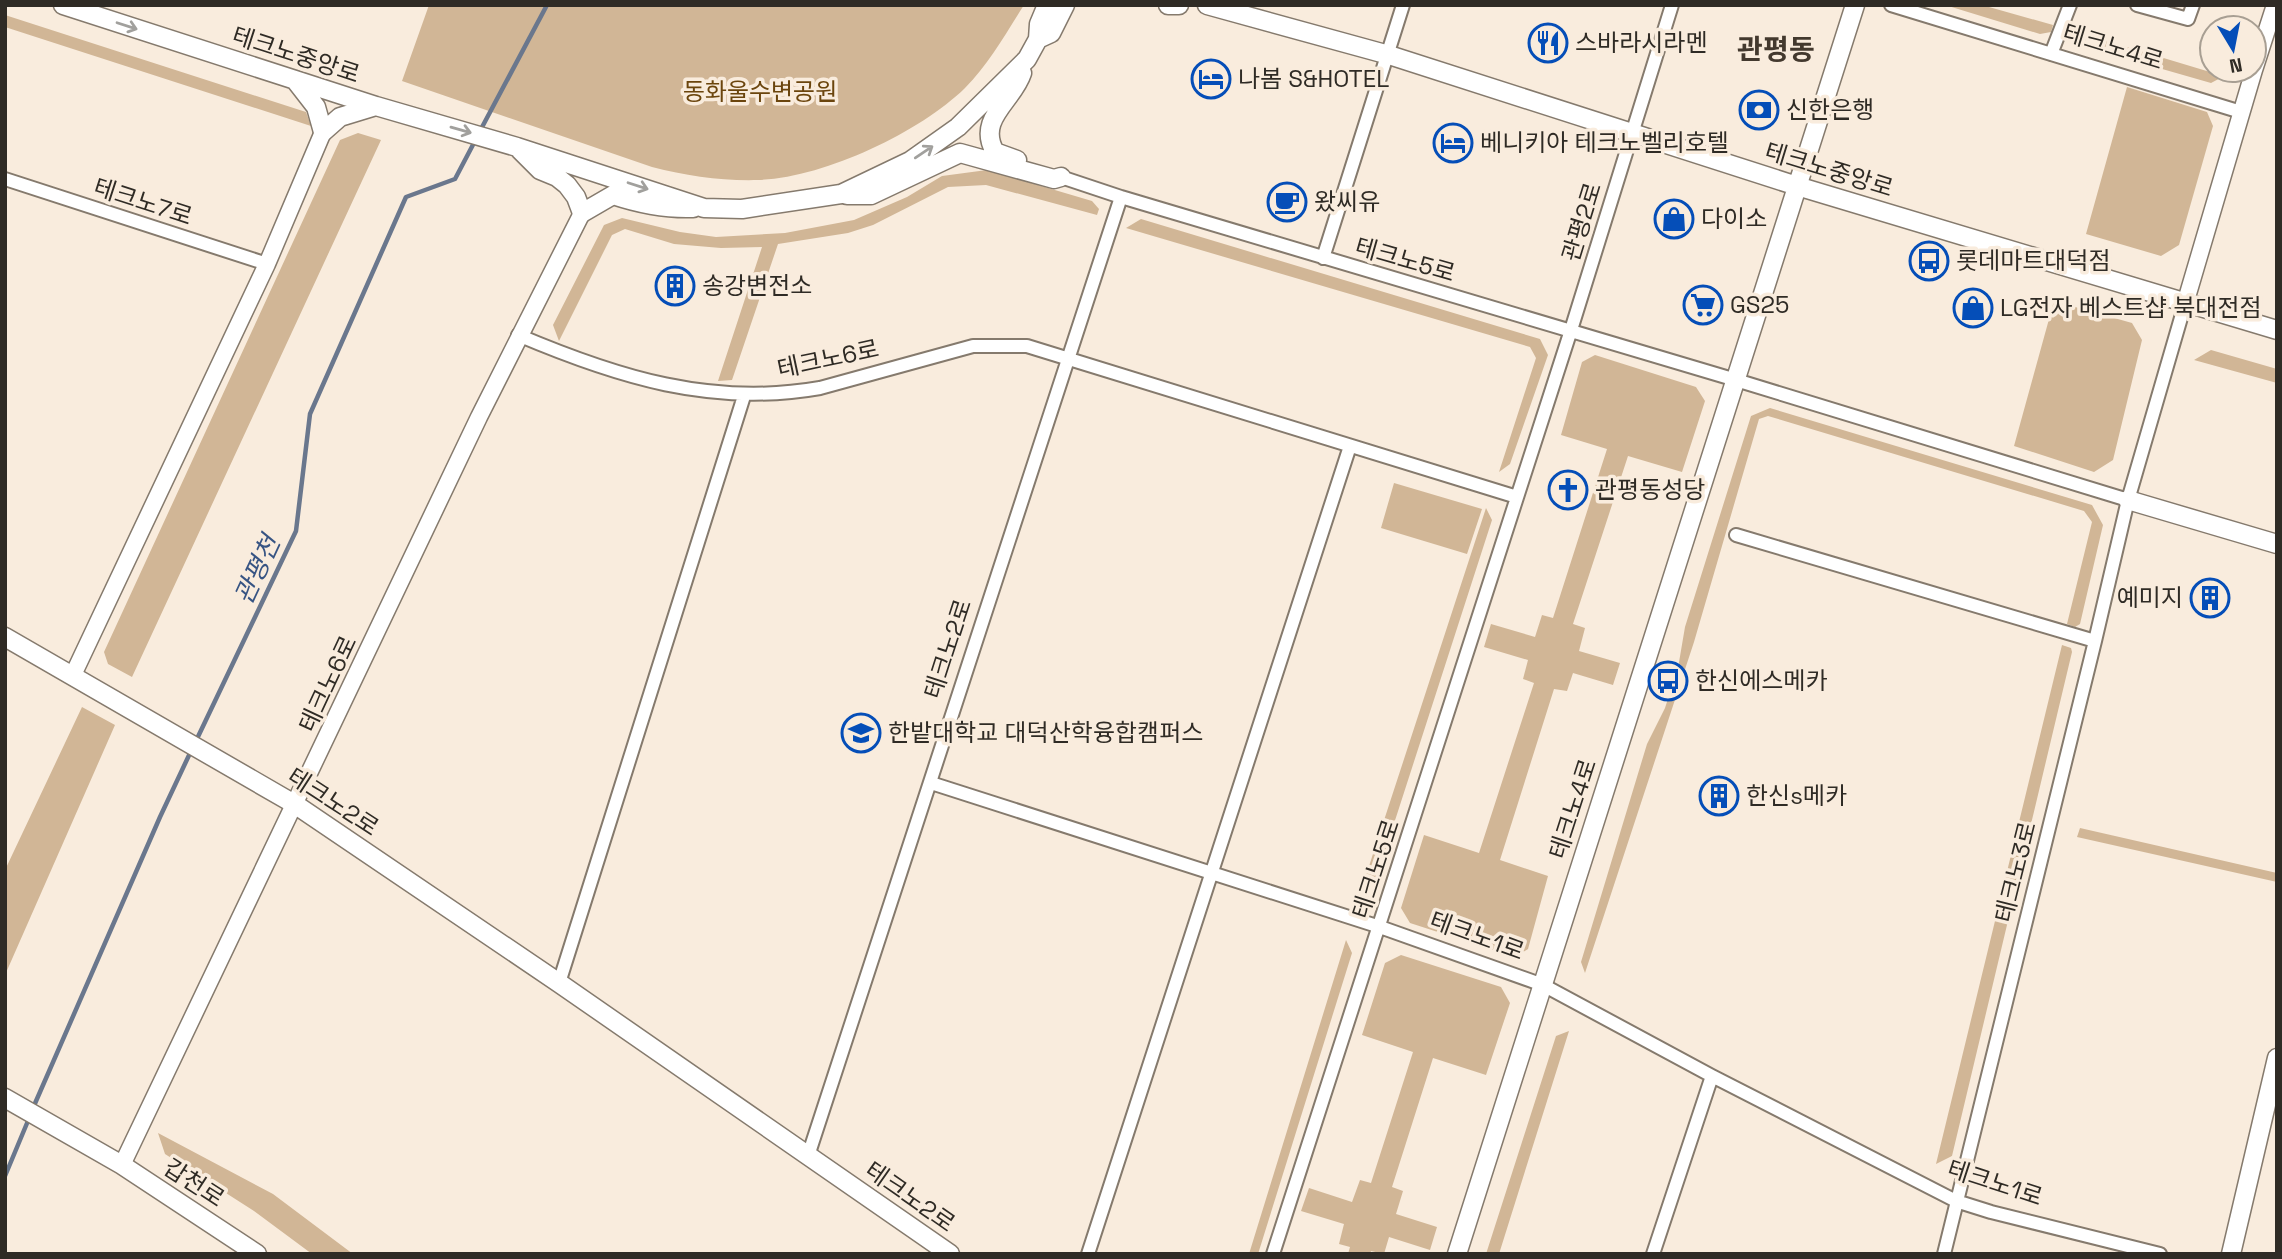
<svg xmlns="http://www.w3.org/2000/svg" width="2282" height="1259" font-family="'Space Grotesk','Noto Sans KR',sans-serif">
  <style>
    .green { fill: #d1b696 }
    .lines { fill: none; stroke-linecap: round; stroke-linejoin: round }
    .stream { stroke: #6a778d; stroke-width: 4.5 }
    .minor-casing { stroke: #857a6d; stroke-width: 16 }
    .tertiary-casing { stroke: #857a6d; stroke-width: 19 }
    .secondary-casing { stroke: #857a6d; stroke-width: 21 }
    .minor { stroke: #fff; stroke-width: 12 }
    .tertiary { stroke: #fff; stroke-width: 16 }
    .secondary { stroke: #fff; stroke-width: 18 }
    .oneway { stroke: #a1a09d }
    .labels { text-anchor: middle; stroke-width: 7; stroke-linejoin: round; paint-order: stroke }
    .poi-label { font-size: 24px; fill: #2f2b25; stroke: #f9ecdd; text-anchor: start }
    .street-label { font-size: 24px; fill: #2f2b25; stroke: #f9ecdd }
    .park-label { font-size: 24px; fill: #6b450d; stroke: #f9ecdd }
    .water-label { font-size: 26px; font-style: italic; fill: #375483; stroke: #f9ecdd }
    .quarter-label { font-size: 28px; font-weight: bold; fill: #43392e; stroke: #f9ecdd }
  </style>
  <rect width="100%" height="100%" fill="#f9ecdd"/>
  <path class="green" d="M429,5H1024C1006,33 989,64 965,88C919,133 823,178 758,180C722,181 687,176 652,167L402,81Z
    M1945,5H1982L2053,25L2051,32L2040,34Z
    M5,15L306,112L311,126L5,27Z
    M2074,31L2210,72L2215,70H2229L2228,74L2211,83L2075,44L2072,36Z
    M2127,87L2207,112L2213,126L2179,245L2161,256L2086,234Z
    M358,133L381,140L132,677L108,664L104,652L340,140Z
    M987,170L1092,201L1099,209L1097,215L986,185L948,187L873,225L848,233L778,244L732,380L718,381L762,247L721,248L674,244L625,229L612,235L559,341L553,325L604,225L622,218L680,232L716,237L785,233L854,220L907,197L942,176Z
    M1141,219L1540,339L1548,355L1510,464L1499,472L1536,358L1530,347L1126,228Z
    M2054,301L2132,323L2142,340L2113,460L2094,472L2014,446Z
    M2211,350L2277,369V383L2194,360Z
    M1595,355L1696,387L1705,401L1682,472L1628,456L1573,624L1585,628L1579,651L1620,663L1613,685L1573,673L1567,691L1554,689L1500,860L1548,876L1528,949L1515,957L1410,923L1401,908L1424,835L1479,853L1534,683L1523,679L1528,660L1484,647L1491,624L1535,637L1542,615L1553,618L1607,449L1561,435L1582,362Z
    M1770,408L2092,505L2103,525L2080,624L2075,627L2067,624L2092,522L2084,511L1768,416L1759,419L1694,642L1585,973L1581,962L1647,744L1665,708L1678,668L1685,627L1751,416Z
    M1394,483L1482,509L1467,554L1381,528Z
    M1486,508L1492,520L1369,901L1356,906Z
    M2062,645L2071,648L2072,652L1952,1156L1936,1164Z
    M82,707L115,725L5,975V870Z
    M2080,828L2277,873V882L2077,837Z
    M1346,940L1352,953L1258,1254H1249Z
    M1401,955L1501,987L1510,1003L1486,1075L1433,1058L1392,1187L1403,1191L1396,1214L1437,1227L1430,1250L1389,1237L1384,1254L1371,1251L1370,1254H1348L1350,1247L1339,1244L1344,1224L1301,1211L1309,1188L1352,1202L1360,1180L1371,1183L1413,1052L1362,1035L1385,963Z
    M1569,1031L1499,1254H1486L1556,1036Z
    M158,1133L273,1194L353,1254H312L254,1211L165,1154Z"/>
  <g class="lines">
    <path class="stream" d="M480,131L547,5
      M195,743L296,531L310,414L406,197L455,179L476,139
      M33,1108L160,817L191,751
      M5,1176L30,1116"/>
    <defs>
      <path id="minor" d="M1891,5L2241,112
        M2137,5L2188,19L2193,5
        M2051,54L2070,5
        M1061,177L1121,197L1736,380L2128,500
        M5,179L267,264
        M1323,258L1403,5
        M518,335C617,377 712,407 820,388L973,346H1027L1517,497
        M1736,535L2095,641
        M931,783L1380,927L1543,985L1712,1076L1956,1201L1991,1212L2160,1254
        M559,983L744,396
        M808,1156L1121,197
        M1088,1254L1350,446
        M1273,1254L1571,330L1672,5
        M1653,1254L1712,1076
        M1944,1254L2095,641L2128,500L2185,304"/>
      <path id="tertiary" d="M2254,70L2275,5
        M2185,304L2254,70
        M73,675L267,264L323,132
        M122,1165L479,417L582,213"/>
      <path id="secondary" d="M63,5L376,106L517,147L704,208L742,209L841,194L910,161L958,127L1027,59L1038,39L1039,24L1047,5
        M1168,5H1179
        M1207,5L1389,55L1797,186L2277,330
        M1038,39L1051,33L1065,5
        M295,80L316,107L323,132L340,117L376,106
        M520,150L540,170L557,177L567,185L576,197L582,213L613,195C640,204 665,209 693,208
        M1017,160L995,152C976,119 1013,101 1022,73
        M847,195H871L960,153L1054,179L1061,177
        M2128,500L2277,544
        M5,637L296,805L559,983L950,1254
        M5,1098L122,1165L257,1254
        M1457,1254L1855,5
        M2231,1254L2277,1058"/>
    </defs>
    <use href="#minor" class="minor-casing"/>
    <use href="#tertiary" class="tertiary-casing"/>
    <use href="#secondary" class="secondary-casing"/>
    <use href="#minor" class="minor"/>
    <use href="#tertiary" class="tertiary"/>
    <use href="#secondary" class="secondary"/>
  </g>
  <defs><path id="oneway-shaft" d="M-6 0H5M1.5-3L5.5 0L1.5 3" fill="none" stroke-width="1.6" stroke-linecap="round" stroke-linejoin="round" transform="scale(1.75)"/></defs>
  <g class="oneway">
    <use href="#oneway-shaft" transform="translate(127 26) rotate(18)"/>
    <use href="#oneway-shaft" transform="translate(461 130) rotate(16)"/>
    <use href="#oneway-shaft" transform="translate(924 152) rotate(-34)"/>
    <use href="#oneway-shaft" transform="translate(638 186) rotate(18)"/>
  </g>
  <defs>
    <symbol id="restaurant-ring" viewBox="-11 -11 22 22"><circle r="9.5" fill="#f9ecdd" stroke="#054eb8" stroke-width="1.5"/><path d="M-5-6h1v4h1v-4h1v4h1v-4h1v5L-1.5 .5V6h-2V.5L-5-1ZM5-6V6H3V1.5H1.5Q1.5-4 5-6Z" fill="#054eb8"/></symbol>
    <symbol id="hotel-ring" viewBox="-11 -11 22 22"><circle r="9.5" fill="#f9ecdd" stroke="#054eb8" stroke-width="1.5"/><path d="M-6-4.5h1.5V1H6V5H4.5V3h-9V5H-6ZM-4 0a1.8 1.8 0 1 1 3.6 0ZM.5 0V-2.5h3Q6-2.5 6 0Z" fill="#054eb8"/></symbol>
    <symbol id="bank-ring" viewBox="-11 -11 22 22"><circle r="9.5" fill="#f9ecdd" stroke="#054eb8" stroke-width="1.5"/><path d="M-6-4H6V4H-6ZM0-2.3a2.3 2.3 0 1 0 0 4.6a2.3 2.3 0 1 0 0-4.6Z" fill="#054eb8"/></symbol>
    <symbol id="cafe-ring" viewBox="-11 -11 22 22"><circle r="9.5" fill="#f9ecdd" stroke="#054eb8" stroke-width="1.5"/><path d="M-5.5-4.5H6V0H3Q3 3.5 0 3.5H-2.5Q-5.5 3.5-5.5 0ZM3-3.2v2h1.7v-2ZM-6 4.5H4V6H-6Z" fill="#054eb8"/></symbol>
    <symbol id="shop-ring" viewBox="-11 -11 22 22"><circle r="9.5" fill="#f9ecdd" stroke="#054eb8" stroke-width="1.5"/><path d="M-5-2.5h2.3a2.7 3.5 0 0 1 5.4 0H5L5.5 6h-11ZM-1.5-2.5h3a1.5 2.3 0 0 0-3 0Z" fill="#054eb8"/></symbol>
    <symbol id="bus-ring" viewBox="-11 -11 22 22"><circle r="9.5" fill="#f9ecdd" stroke="#054eb8" stroke-width="1.5"/><path d="M-5-6H5V4H4V6H2V4H-2V6H-4V4H-5ZM-3.5-4V0h7V-4ZM-3.5 1.2v1.5H-2V1.2ZM2 1.2v1.5H3.5V1.2Z" fill="#054eb8"/></symbol>
    <symbol id="building-ring" viewBox="-11 -11 22 22"><circle r="9.5" fill="#f9ecdd" stroke="#054eb8" stroke-width="1.5"/><path d="M-4-6H4V6H1V3H-1V6H-4ZM-2.5-4.3h1.7v1.8h-1.7ZM.8-4.3h1.7v1.8H.8ZM-2.5-1h1.7V.8h-1.7ZM.8-1h1.7V.8H.8Z" fill="#054eb8"/></symbol>
    <symbol id="supermarket-ring" viewBox="-11 -11 22 22"><circle r="9.5" fill="#f9ecdd" stroke="#054eb8" stroke-width="1.5"/><path d="M-6-5.5h2.5l.6 2H6L4.5 2H-2.5L-4.4-4H-6ZM-1.5 3.2a1.3 1.3 0 1 0 .1 0ZM3 3.2a1.3 1.3 0 1 0 .1 0Z" fill="#054eb8"/></symbol>
    <symbol id="church-ring" viewBox="-11 -11 22 22"><circle r="9.5" fill="#f9ecdd" stroke="#054eb8" stroke-width="1.5"/><path d="M-1.2-6h2.4v3.5h3.3v2.4h-3.3V6h-2.4V-.1h-3.3v-2.4h3.3Z" fill="#054eb8"/></symbol>
    <symbol id="university-ring" viewBox="-11 -11 22 22"><circle r="9.5" fill="#f9ecdd" stroke="#054eb8" stroke-width="1.5"/><path d="M0-5L7-2L0 1L-7-2ZM-4 1L0 2.5L4 1V4Q0 6-4 4Z" fill="#054eb8"/></symbol>
  </defs>
  <g fill-rule="evenodd">
    <use href="#restaurant-ring" x="1526" y="21" width="44" height="44"/>
    <use href="#hotel-ring" x="1189" y="57" width="44" height="44"/>
    <use href="#bank-ring" x="1737" y="88" width="44" height="44"/>
    <use href="#hotel-ring" x="1431" y="121" width="44" height="44"/>
    <use href="#cafe-ring" x="1265" y="180" width="44" height="44"/>
    <use href="#shop-ring" x="1652" y="197" width="44" height="44"/>
    <use href="#bus-ring" x="1907" y="239" width="44" height="44"/>
    <use href="#building-ring" x="653" y="264" width="44" height="44"/>
    <use href="#supermarket-ring" x="1681" y="283" width="44" height="44"/>
    <use href="#shop-ring" x="1951" y="286" width="44" height="44"/>
    <use href="#church-ring" x="1546" y="468" width="44" height="44"/>
    <use href="#building-ring" x="2188" y="576" width="44" height="44"/>
    <use href="#bus-ring" x="1646" y="659" width="44" height="44"/>
    <use href="#university-ring" x="839" y="711" width="44" height="44"/>
    <use href="#building-ring" x="1697" y="774" width="44" height="44"/>
  </g>
  <g class="labels">
    <g class="poi-label">
      <text x="1575" y="51">스바라시라멘</text>
      <text x="1238" y="87">나봄 S&amp;HOTEL</text>
      <text x="1786" y="118">신한은행</text>
      <text x="1480" y="151">베니키아 테크노벨리호텔</text>
      <text x="1314" y="210">왔씨유</text>
      <text x="1701" y="227">다이소</text>
      <text x="1956" y="269">롯데마트대덕점</text>
      <text x="702" y="294">송강변전소</text>
      <text x="1730" y="313">GS25</text>
      <text x="2000" y="316">LG전자 베스트샵 북대전점</text>
      <text x="1595" y="498">관평동성당</text>
      <text x="2183" y="606" text-anchor="end">예미지</text>
      <text x="1695" y="689">한신에스메카</text>
      <text x="888" y="741">한밭대학교 대덕산학융합캠퍼스</text>
      <text x="1746" y="804">한신s메카</text>
    </g>
    <g class="street-label">
      <text transform="translate(2113 47) rotate(17)" y="8">테크노4로</text>
      <text transform="translate(296 55) rotate(18)" y="8">테크노중앙로</text>
      <text transform="translate(1829 170) rotate(17)" y="8">테크노중앙로</text>
      <text transform="translate(143 202) rotate(18)" y="8">테크노7로</text>
      <text transform="translate(1582 222) rotate(-73)" y="8">관평2로</text>
      <text transform="translate(1405 260) rotate(16)" y="8">테크노5로</text>
      <text transform="translate(828 359) rotate(-12)" y="8">테크노6로</text>
      <text transform="translate(948 649) rotate(-72)" y="8">테크노2로</text>
      <text transform="translate(328 684) rotate(-65)" y="8">테크노6로</text>
      <text transform="translate(333 802) rotate(33)" y="8">테크노2로</text>
      <text transform="translate(1573 809) rotate(-72)" y="8">테크노4로</text>
      <text transform="translate(1376 869) rotate(-72)" y="8">테크노5로</text>
      <text transform="translate(2016 872) rotate(-76)" y="8">테크노3로</text>
      <text transform="translate(1477 936) rotate(20)" y="8">테크노1로</text>
      <text transform="translate(194 1183) rotate(33)" y="8">갑천로</text>
      <text transform="translate(1995 1183) rotate(18)" y="8">테크노1로</text>
      <text transform="translate(910 1197) rotate(35)" y="8">테크노2로</text>
    </g>
    <g class="park-label">
      <text x="760" y="100">동화울수변공원</text>
    </g>
    <g class="water-label">
      <text transform="translate(257 570) rotate(-65)" y="9">관평천</text>
    </g>
    <g class="quarter-label">
      <text x="1776" y="59">관평동</text>
    </g>
  </g>
  <rect width="2282" height="1259" fill="none" stroke="#2f2b25" stroke-width="14"/>
  <g transform="translate(2233 49) rotate(170)"><circle r="33" fill="#f9ecdd" stroke="#a89f93" stroke-width="2"/>
  <path d="M0-5L12 26L0 18L-12 26Z" fill="#054eb8"/>
  <text y="-10" font-size="19" font-weight="bold" text-anchor="middle" fill="#2f2b25">N</text>
  </g>
</svg>
